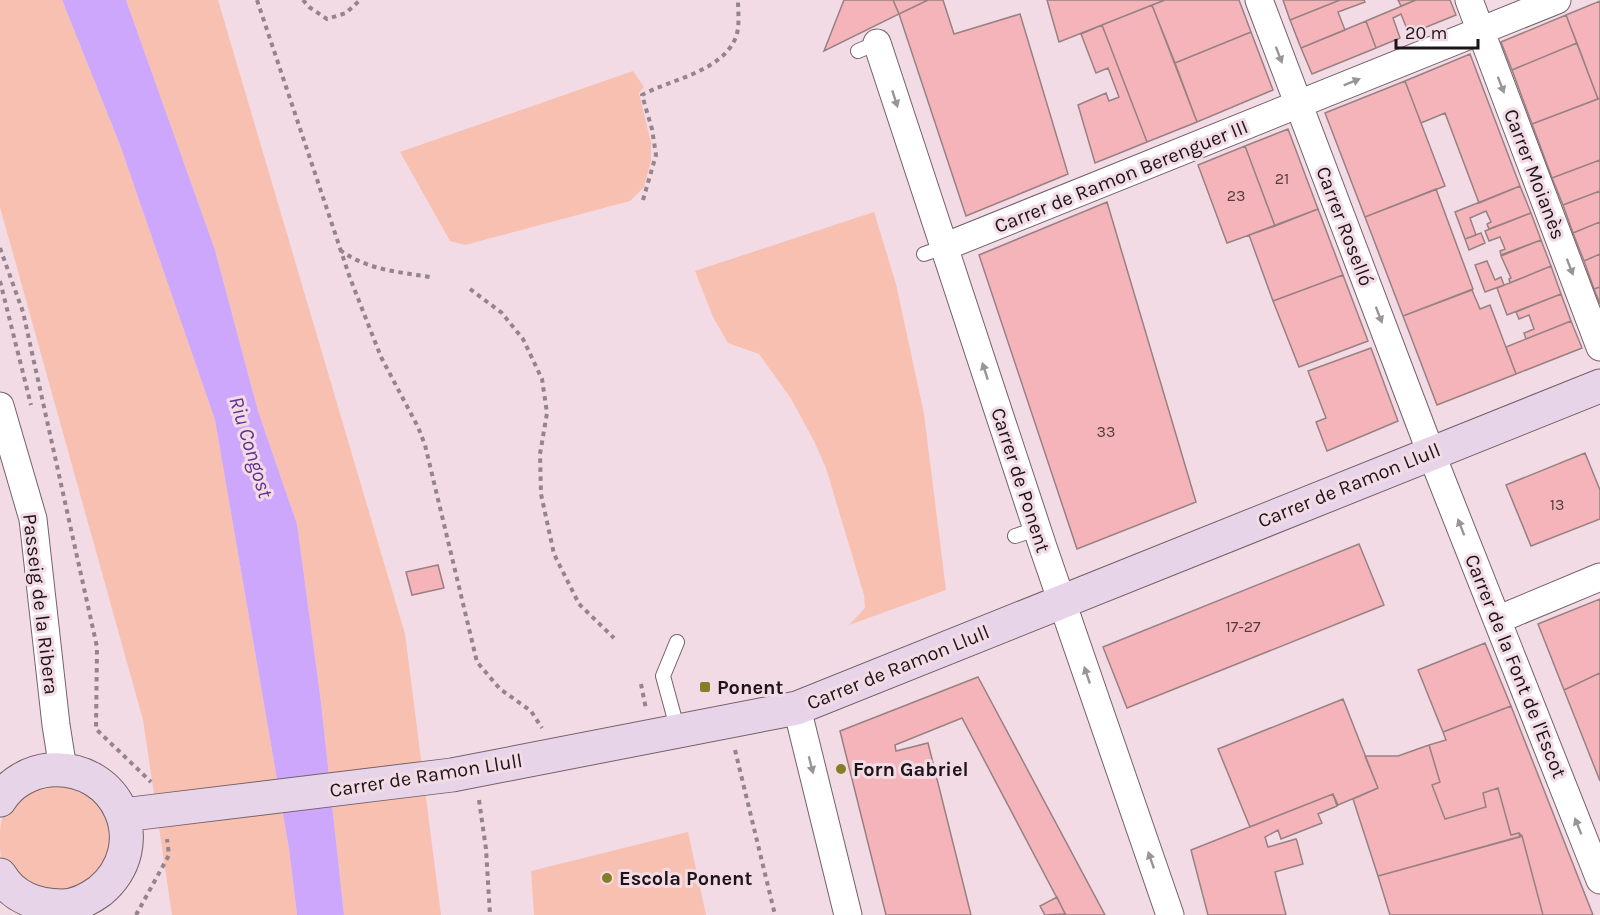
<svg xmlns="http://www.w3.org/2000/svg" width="1600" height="915" font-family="Karla,sans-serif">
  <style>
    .green { fill: #f8c0b0 }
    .water { fill: #cda7fb }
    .building { fill: #f4b4b9; stroke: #988182; stroke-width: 1.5 }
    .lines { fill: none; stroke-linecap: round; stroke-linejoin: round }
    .lane-casing { stroke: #746169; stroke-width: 16 }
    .street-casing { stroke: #746169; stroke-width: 29 }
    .secondary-casing { stroke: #746169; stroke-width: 35 }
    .path { stroke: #95848b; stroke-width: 4; stroke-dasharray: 4.5 4.5; stroke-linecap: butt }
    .lane { stroke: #fff; stroke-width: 14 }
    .street { stroke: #fff; stroke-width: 27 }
    .secondary { stroke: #e8d4e8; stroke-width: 33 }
    .oneway { fill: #999597 }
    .poi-dot { fill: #847f26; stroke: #f2dbe5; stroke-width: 2 }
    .labels { text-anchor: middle; stroke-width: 6; stroke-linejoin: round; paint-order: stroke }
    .number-label { font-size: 16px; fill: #523c40 }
    .street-label { font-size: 20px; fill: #1c1417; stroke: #f2dbe5 }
    .poi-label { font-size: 20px; font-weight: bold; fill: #1c1417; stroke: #f2dbe5; text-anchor: start }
    .water-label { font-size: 21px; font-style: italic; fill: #633191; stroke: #f2dbe5 }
  </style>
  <rect width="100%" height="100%" fill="#f2dbe5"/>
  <path class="green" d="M0,0H62L120,145L215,420L289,849L297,915H172L143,720L0,207Z
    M126,0H218L405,634L441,915H344L321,702L297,524L258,411L215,250Z
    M633,71L644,87L639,93L651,143V161L644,187L630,201L465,245L450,241L400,152Z
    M874,212L896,284L924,414L946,590L849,625L865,608L864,595L826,468L813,439L790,397L759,354L728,343L713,317L695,271Z
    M74,780L115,819L106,875L54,899C39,890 20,882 7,870C0,864 0,850 0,840C0,785 31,790 74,780Z
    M688,832L706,915H534L531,871Z"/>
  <path class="water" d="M62,0H126L215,250L258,411L297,524L321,702L344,915H297L289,849L215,420L120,145Z"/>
  <path class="building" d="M844,0H893L899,14L824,51Z
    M893,0H928L899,14Z
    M928,0H943L954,34L1020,14L1068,174L966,216L899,14Z
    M1047,0H1165L1059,42Z
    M1165,0H1239L1251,32L1175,63L1152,5Z
    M1283,0H1340L1290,20Z
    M1340,0H1364L1365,2L1338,12L1345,30L1301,48L1290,20Z
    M1398,0H1416L1401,6Z
    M1416,0H1450L1456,15L1409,34L1401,14L1393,18L1400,38L1376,48L1366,21Z
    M1600,1V98L1598,99L1566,15Z
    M1152,5L1197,122L1147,142L1102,25Z
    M1566,15L1577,43L1512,70L1501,42Z
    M1366,21L1376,48L1312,74L1301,48Z
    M1102,25L1147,142L1095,163L1078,105L1106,93L1109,101L1119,97L1108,68L1096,73L1081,34Z
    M1251,32L1273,90L1197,122L1175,63Z
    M1577,43L1598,99L1532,124L1512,70Z
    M1470,54L1520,186L1479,203L1445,113L1421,123L1405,81Z
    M1405,81L1445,186L1365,217L1325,113Z
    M1600,98V160L1552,178L1532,124Z
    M1288,129L1318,209L1275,226L1245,146Z
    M1245,146L1275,226L1227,243L1198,165Z
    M1600,160V191L1563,205L1552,178Z
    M1520,186L1531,213L1489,229L1487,224L1491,222L1486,211L1470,218L1476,235L1465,239L1455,212Z
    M1436,189L1473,289L1403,316L1365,217Z
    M1600,191V222L1573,233L1563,205Z
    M1107,202L1196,502L1077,549L979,255Z
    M1318,209L1343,275L1273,301L1249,235Z
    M1531,213L1541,240L1501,255L1500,251L1505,249L1500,237L1489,241L1485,231Z
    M1600,222V254L1584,261L1573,233Z
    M1481,233L1485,243L1469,250L1465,239Z
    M1541,240L1551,266L1510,283L1509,279L1511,278L1501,256Z
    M1600,254V287L1594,289L1584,261Z
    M1487,261L1495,280L1501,277L1504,285L1485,292L1475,265Z
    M1551,266L1561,294L1507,315L1497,288Z
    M1343,275L1368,341L1299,367L1273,301Z
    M1600,287V304L1594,289Z
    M1472,290L1480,309L1490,305L1516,374L1437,405L1403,316Z
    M1561,294L1571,321L1526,339L1524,333L1534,329L1529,315L1519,319L1516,312Z
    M1571,321L1582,348L1516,374L1506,347Z
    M1371,348L1398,421L1327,451L1316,422L1326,418L1308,371Z
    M1585,453L1600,490V519L1531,546L1506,485Z
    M1359,544L1384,605L1127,708L1103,647Z
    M438,565L444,588L412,595L406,572Z
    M1600,599V673L1564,690L1538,624Z
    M1485,643L1511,706L1443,732L1418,670Z
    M1600,673V781L1564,690Z
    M978,677L1105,915H1066L962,718L895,745L896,751L928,743L971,915H886L840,731Z
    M1343,699L1378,788L1338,805L1333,794L1250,827L1218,749Z
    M1511,706L1593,915H1543L1522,836L1519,833L1511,835L1498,788L1483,793L1486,807L1445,819L1432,785L1440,782L1429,745L1446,740L1443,732Z
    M1429,745L1440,782L1432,785L1445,819L1486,807L1483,793L1498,788L1511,835L1519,833L1520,837L1378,876L1353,799L1378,788L1365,756H1398Z
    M1333,794L1337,806L1318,814L1322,823L1281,839L1278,830L1265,837L1268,847L1296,839L1297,841L1303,864L1275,872L1286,915H1208L1191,850Z
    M1522,836L1543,915H1390L1378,876Z
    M1057,897L1065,914L1045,915L1040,906Z"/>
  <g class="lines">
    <defs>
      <path id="lane" d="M858,51L877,43
        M924,254L944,247
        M1015,536L1037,529
        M677,642L663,676L678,731"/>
      <path id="street" d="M1259,0L1431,453L1600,880
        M1469,0L1600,347
        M877,43L1043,547L1170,915
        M944,247L1557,0
        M0,406L33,519L56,725L63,769
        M1497,620L1600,577
        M797,708L848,915"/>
      <path id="secondary" d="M0,800C10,783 30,772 49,770C119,764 154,846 100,891C89,899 76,906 62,906C37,906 13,897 0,875
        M123,815L452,775L797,708L1600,386"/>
    </defs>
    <use href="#lane" class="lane-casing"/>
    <use href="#street" class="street-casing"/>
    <use href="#secondary" class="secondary-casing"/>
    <path class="path" d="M257,0L350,278L381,357L418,427L425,445L477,662L500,689L531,711L542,728
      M303,0L309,7L327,19L346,13L360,0
      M643,200L656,155L652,129L642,95C671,79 722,72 736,37C740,25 738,12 738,0
      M0,248L23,312L97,647L96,729L151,782
      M340,250C367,270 399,272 430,277
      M0,281L31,405
      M470,289L502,313L523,339L542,379L547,413L540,454L541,494L554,554L579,604L614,638
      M641,684L646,709
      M735,750L775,915
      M479,800L486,849L490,915
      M136,915L169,855L167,839"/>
    <use href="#lane" class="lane"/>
    <use href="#street" class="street"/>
    <use href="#secondary" class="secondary"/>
  </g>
  <defs><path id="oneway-solid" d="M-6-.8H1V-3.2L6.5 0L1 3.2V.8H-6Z" transform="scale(1.5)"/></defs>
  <g class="oneway">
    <use href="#oneway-solid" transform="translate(1279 55) rotate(69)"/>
    <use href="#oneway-solid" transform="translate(1352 82) rotate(-22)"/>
    <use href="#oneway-solid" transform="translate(1501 85) rotate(69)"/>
    <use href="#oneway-solid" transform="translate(895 99) rotate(72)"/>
    <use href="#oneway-solid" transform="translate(1570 267) rotate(69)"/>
    <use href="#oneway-solid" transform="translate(1379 315) rotate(69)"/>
    <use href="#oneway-solid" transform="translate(985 371) rotate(-108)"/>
    <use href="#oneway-solid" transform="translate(1461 527) rotate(-111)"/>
    <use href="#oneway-solid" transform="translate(1087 675) rotate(-109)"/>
    <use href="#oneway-solid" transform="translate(811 765) rotate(76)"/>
    <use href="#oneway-solid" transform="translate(1578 826) rotate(-112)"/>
    <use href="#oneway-solid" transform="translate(1151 860) rotate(-109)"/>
  </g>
  <g class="poi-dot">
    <rect x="699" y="681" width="12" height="12" rx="3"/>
    <circle cx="841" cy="769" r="6"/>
    <circle cx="607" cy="878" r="6"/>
  </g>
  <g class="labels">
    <g class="number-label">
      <text x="1282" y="184">21</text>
      <text x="1236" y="201">23</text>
      <text x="1106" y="437">33</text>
      <text x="1557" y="510">13</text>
      <text x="1243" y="632">17-27</text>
    </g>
    <g class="street-label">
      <text transform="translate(1535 174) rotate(69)" y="7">Carrer Moianès</text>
      <text transform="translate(1121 176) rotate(-22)" y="7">Carrer de Ramon Berenguer III</text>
      <text transform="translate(1345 226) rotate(69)" y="7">Carrer Roselló</text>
      <text transform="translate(1021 480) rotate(72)" y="7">Carrer de Ponent</text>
      <text transform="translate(1349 485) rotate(-22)" y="7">Carrer de Ramon Llull</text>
      <text transform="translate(41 604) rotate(83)" y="7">Passeig de la Ribera</text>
      <text transform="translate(1516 666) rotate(68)" y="7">Carrer de la Font de l'Escot</text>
      <text transform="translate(898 667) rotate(-22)" y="7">Carrer de Ramon Llull</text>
      <text transform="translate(426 775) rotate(-9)" y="7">Carrer de Ramon Llull</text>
    </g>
    <g class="poi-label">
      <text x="717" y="694">Ponent</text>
      <text x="853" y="776">Forn Gabriel</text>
      <text x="619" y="885">Escola Ponent</text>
    </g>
    <g class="water-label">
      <text transform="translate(251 447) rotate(73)" y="7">Riu Congost</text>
    </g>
  </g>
  <path d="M1396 39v9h82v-9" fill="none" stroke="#1c1417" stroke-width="3"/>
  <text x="1405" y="39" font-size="18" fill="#1c1417" stroke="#f2dbe5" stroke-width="4.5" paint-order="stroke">20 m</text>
</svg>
